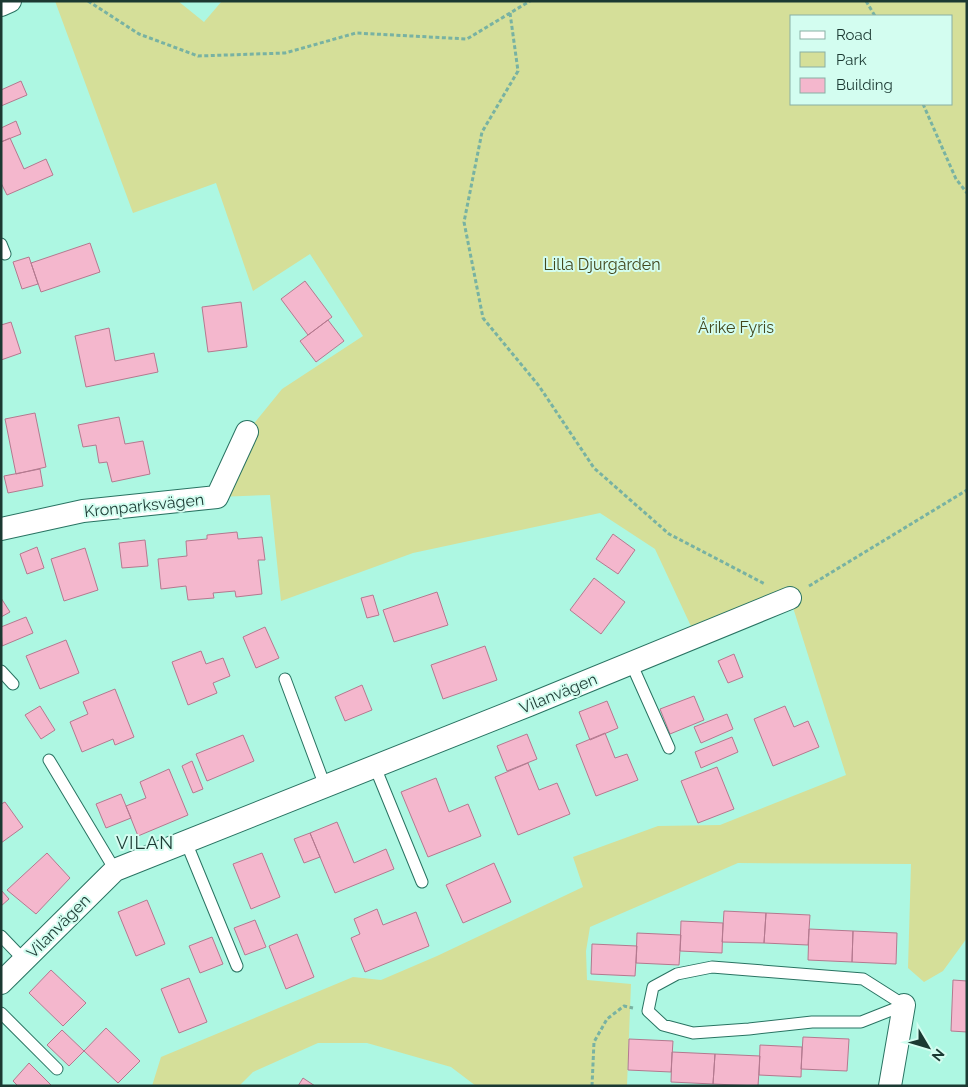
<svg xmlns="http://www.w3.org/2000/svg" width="968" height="1087" font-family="Raleway,sans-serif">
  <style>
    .green { fill: #d5df99; fill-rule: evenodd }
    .building { fill: #f4b7cd; stroke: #b4798f }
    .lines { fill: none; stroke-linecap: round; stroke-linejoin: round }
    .service-casing { stroke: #297362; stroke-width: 13 }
    .minor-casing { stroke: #297362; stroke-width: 24 }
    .path { stroke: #78b2a2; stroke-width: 3; stroke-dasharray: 4 2.5; stroke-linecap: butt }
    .service { stroke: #fff; stroke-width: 11 }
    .minor { stroke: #fff; stroke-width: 22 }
    .labels { text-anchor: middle; stroke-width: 4; stroke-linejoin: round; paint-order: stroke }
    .park-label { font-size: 16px; fill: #42471d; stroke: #d3fdf0 }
    .street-label { font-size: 16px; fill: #1b3932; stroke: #d3fdf0 }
    .neighbourhood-label { font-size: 18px; letter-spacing: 1px; fill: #1b3932; stroke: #d3fdf0 }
  </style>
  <rect width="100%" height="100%" fill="#adf7e2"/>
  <path class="green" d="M55,1H178L204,22L222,1H967V938L943,971L924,982L908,968L911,864L738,863L590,927L586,951L587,980L631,984L627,1086H476L451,1067L367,1043H318L253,1072L239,1086H152L161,1057L353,977L381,980L437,956L583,887L573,857L658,826L720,825L846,775L790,598L696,637L655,549L600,513L413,553L281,601L270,495L217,497L247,432L282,389L363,336L310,254L253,291L216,183L133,213ZM792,16H952V104H792Z"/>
  <path class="building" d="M21,81L27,95L1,106V90Z
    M16,121L21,134L1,142V128Z
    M10,138L24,169L46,159L53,175L7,195L1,183V142Z
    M90,243L100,272L41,292L31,263Z
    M29,257L38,284L22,289L13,262Z
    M305,281L332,317L308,335L281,299Z
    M241,302L247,347L208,352L202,307Z
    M328,320L344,341L316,362L300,341Z
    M11,322L21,353L1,360V325Z
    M109,328L115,361L154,353L158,372L86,387L75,336Z
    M35,413L46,467L16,474L5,419Z
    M119,417L125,444L143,441L150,474L112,482L107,462L99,463L96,445L83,447L78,425Z
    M40,469L43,486L8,493L4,476Z
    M237,532L238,539L262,537L265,560H258L262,594L236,597L235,591L213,593L214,598L188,600L186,586L161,589L158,559L187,556L186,541L207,539V535Z
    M613,534L635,550L618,574L596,559Z
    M145,540L148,566L122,568L119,543Z
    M37,547L44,568L27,574L20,554Z
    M85,548L98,590L64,601L51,559Z
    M594,578L625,602L601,634L570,610Z
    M437,592L448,625L394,642L383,610Z
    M373,595L379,615L367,618L361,598Z
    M1,598L10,612L1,617Z
    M26,617L33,633L2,646L1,627Z
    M265,627L279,658L256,668L243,637Z
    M66,640L79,673L40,689L26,656Z
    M485,646L497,680L443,699L431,665Z
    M201,651L206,664L223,658L230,676L213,683L217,693L188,705L172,662Z
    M734,654L743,677L728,683L718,661Z
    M362,685L372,710L345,721L335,697Z
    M115,689L134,737L115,745L113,739L82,752L70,722L88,714L83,702Z
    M694,696L704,720L670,734L660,709Z
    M607,701L618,728L590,740L579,712Z
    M40,706L55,730L41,739L25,715Z
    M785,706L794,727L808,721L819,747L773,766L754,719Z
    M727,714L733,729L701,743L694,727Z
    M605,733L615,758L627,754L638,780L596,796L576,745Z
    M527,734L537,759L507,771L497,746Z
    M243,735L254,761L207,781L196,754Z
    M732,737L738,752L701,768L695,752Z
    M192,761L203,789L193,793L182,766Z
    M528,763L539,790L557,783L570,814L518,835L495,777Z
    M717,767L734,809L698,823L681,781Z
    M169,769L188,815L138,836L126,806L146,798L140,782Z
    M436,778L449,812L468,804L481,836L428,857L401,792Z
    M121,794L131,818L106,828L96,804Z
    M5,802L23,827L1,843V804Z
    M337,822L354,863L386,849L394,869L335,893L310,833Z
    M310,833L320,857L304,863L294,839Z
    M47,853L70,878L36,914L7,890Z
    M262,853L280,897L251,909L233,864Z
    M494,863L511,902L463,923L446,885Z
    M1,890L9,899L1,906Z
    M147,900L165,944L136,956L118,912Z
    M377,909L383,925L416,912L429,946L365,972L351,938L360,934L354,919Z
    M724,911L766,913L764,943L722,942Z
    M766,913L810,915L808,945L764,943Z
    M255,920L266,947L245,955L234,928Z
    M681,921L723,923L722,953L680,951Z
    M809,929L853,931L852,962L808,960Z
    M853,931L897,933L896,964L852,962Z
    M637,933L681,935L679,965L636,963Z
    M297,934L314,977L286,989L269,946Z
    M212,937L223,964L200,973L189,946Z
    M592,944L637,946L635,976L591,974Z
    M51,970L86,1003L63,1026L29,993Z
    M189,978L207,1022L179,1033L161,989Z
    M953,980L967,981V1032L951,1031Z
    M106,1028L140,1061L118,1083L84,1051Z
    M62,1030L84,1051L69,1066L47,1045Z
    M803,1037L849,1039L847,1071L801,1069Z
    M629,1039L673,1041L671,1072L628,1070Z
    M760,1045L802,1047L801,1077L759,1075Z
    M672,1052L715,1054L713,1084L671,1082Z
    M715,1054L760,1056L758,1086L713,1084Z
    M29,1063L52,1086H18L13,1081Z
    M303,1078L315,1086H298Z"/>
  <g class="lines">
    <defs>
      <path id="service" d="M1,244L5,254
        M631,663L669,748
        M1,671L13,684
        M285,679L325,786
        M49,760L115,870
        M375,767L422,882
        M186,842L237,966
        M1,936L24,960
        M712,967L863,979L904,1005L861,1022H812L749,1029L693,1033L663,1025L648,1011L653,987L677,974Z
        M1,1013L57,1069"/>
      <path id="minor" d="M1,5L10,1
        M1,529L83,511L217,497L247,432
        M1,983L115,870L529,705L790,598
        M890,1086L904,1005"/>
    </defs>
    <use href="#service" class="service-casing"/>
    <use href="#minor" class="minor-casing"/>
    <path class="path" d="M88,1L139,34L198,56L285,53L356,33L467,39L530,1
      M866,1L875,16
      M510,13L518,71L482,132L464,222L483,318L539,386L594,468L669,534L765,584
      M923,104L956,179L967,193
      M809,586L967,490
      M592,1086L594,1042L607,1019L624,1006L633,1008"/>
    <use href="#service" class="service"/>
    <use href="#minor" class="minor"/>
  </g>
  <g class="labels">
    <g class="park-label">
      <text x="602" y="270">Lilla Djurgården</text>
      <text x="736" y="333">Årike Fyris</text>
    </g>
    <g class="street-label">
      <text transform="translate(144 505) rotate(-6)" y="6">Kronparksvägen</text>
      <text transform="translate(558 693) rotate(-22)" y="6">Vilanvägen</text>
      <text transform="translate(58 926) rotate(-45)" y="6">Vilanvägen</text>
    </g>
    <g class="neighbourhood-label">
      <text x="145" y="849">VILAN</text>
    </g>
  </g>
  <rect width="968" height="1087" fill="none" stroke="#1b3932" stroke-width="5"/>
  <rect x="790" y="15" width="162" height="90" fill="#d3fdf0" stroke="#89afa4"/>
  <rect x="800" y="31" width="25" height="8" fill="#ffffff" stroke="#89afa4"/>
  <text x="836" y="40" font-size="15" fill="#1b3932">Road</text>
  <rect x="800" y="52" width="25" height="15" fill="#d5df99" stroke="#89afa4"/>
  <text x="836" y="65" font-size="15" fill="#1b3932">Park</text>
  <rect x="800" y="78" width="25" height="15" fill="#f4b7cd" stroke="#89afa4"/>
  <text x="836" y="90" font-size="15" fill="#1b3932">Building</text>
  <g transform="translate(928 1047) rotate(128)" stroke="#d3fdf0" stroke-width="4" paint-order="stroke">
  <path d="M0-4L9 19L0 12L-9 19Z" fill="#1b3932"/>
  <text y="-8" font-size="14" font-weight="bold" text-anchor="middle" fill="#1b3932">N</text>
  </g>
</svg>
